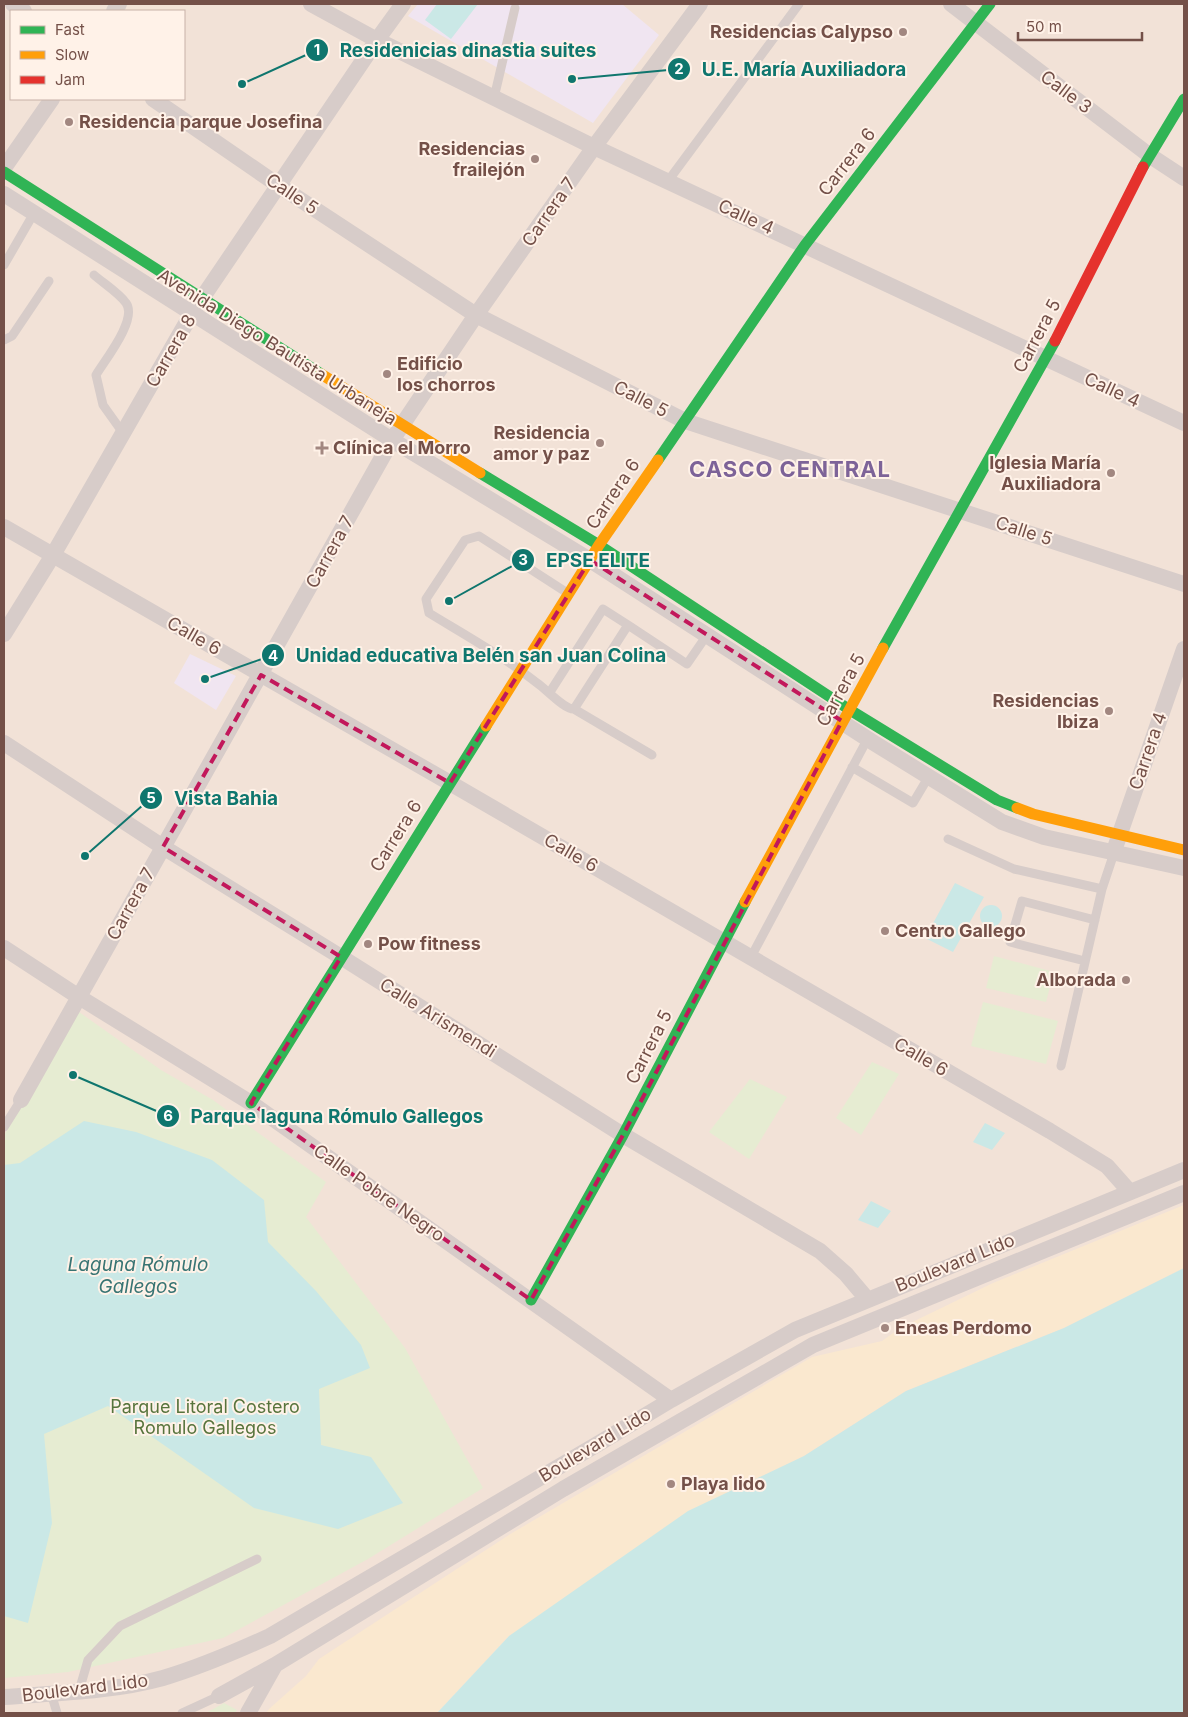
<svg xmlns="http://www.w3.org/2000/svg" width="1188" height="1717" font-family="Inter,sans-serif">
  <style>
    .residential { fill: #f2e2d7; fill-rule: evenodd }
    .education { fill: #f0e5f1 }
    .green { fill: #e6ecd2 }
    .sand { fill: #fae8cf }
    .water { fill: #cae8e6 }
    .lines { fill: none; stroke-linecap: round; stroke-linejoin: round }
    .lane { stroke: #d7ccc9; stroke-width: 9 }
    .street { stroke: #d7ccc9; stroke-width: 16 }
    .fast { stroke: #30b455; stroke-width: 11 }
    .slow { stroke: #ff9f0a; stroke-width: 11 }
    .jam { stroke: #e5322d; stroke-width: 11 }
    .marked { fill: none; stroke: #c2185b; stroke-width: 4; stroke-dasharray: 10 6; stroke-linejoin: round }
    .poi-dot { fill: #a28780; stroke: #fff2e8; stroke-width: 2 }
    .labels { text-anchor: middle; stroke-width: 4; stroke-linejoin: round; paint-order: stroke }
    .poi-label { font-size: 18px; font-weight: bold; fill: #745048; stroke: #fff2e8; text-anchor: start }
    .street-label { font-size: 18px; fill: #745048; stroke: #fff2e8 }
    .park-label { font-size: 18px; fill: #57743c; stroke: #fff2e8 }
    .water-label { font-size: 19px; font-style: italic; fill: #387473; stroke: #fff2e8 }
    .district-label { font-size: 22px; font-weight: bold; letter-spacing: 1px; fill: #7d6398; stroke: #fff2e8 }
    .leader { fill: none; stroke: #0f766e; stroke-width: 2 }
    .callout-dot { fill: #0f766e; stroke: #fff2e8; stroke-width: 2 }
    .mark-label { font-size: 15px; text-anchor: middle; font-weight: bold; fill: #fff }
    .callout-label { font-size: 19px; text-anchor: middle; font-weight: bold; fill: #0f766e; stroke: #fff2e8; stroke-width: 4; stroke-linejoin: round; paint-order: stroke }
  </style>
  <rect width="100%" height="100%" fill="#f7eee7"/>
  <path class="residential" d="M4,4H1184V1268L509,1636L437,1713H4ZM11,11H184V99H11Z"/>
  <path class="education" d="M418,4H622L659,35L593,123L408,16Z
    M190,654L236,676L216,710L174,683Z"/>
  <path class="green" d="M994,956L1054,972L1046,1002L986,988Z
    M983,1002L1058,1021L1046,1064L971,1046Z
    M79,1012L161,1070L213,1100L326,1182L306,1217L405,1348L483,1488L368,1559L223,1638L68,1672L4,1678V1135Z
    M872,1062L899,1074L861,1135L836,1118Z
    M750,1079L787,1097L749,1159L709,1132Z
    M224,1703L237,1710L235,1713H206Z"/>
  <path class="sand" d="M1184,1205V1268L1064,1328L906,1391L804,1456L509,1636L437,1713H266L269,1709L306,1676L319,1659L512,1533L812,1357L882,1341L900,1328L993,1283Z"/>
  <path class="water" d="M437,4H478L451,39L425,20Z
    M955,883L984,897L953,952L925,938Z
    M980 916a11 11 0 1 1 22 0a11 11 0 1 1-22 0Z
    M84,1121L136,1132L212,1160L264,1200L268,1242L316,1291L361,1345L370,1368L319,1389L321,1445L371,1457L403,1503L338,1529L254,1508L108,1406L44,1434L52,1523L28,1623L4,1616V1165L20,1163Z
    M985,1123L1005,1133L992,1150L973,1142Z
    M871,1201L891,1211L878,1228L858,1220Z
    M1184,1268V1713H437L509,1636L688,1511L804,1456L906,1391L1064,1328Z"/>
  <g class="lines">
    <path class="lane" d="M494,98L515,8
      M668,181L799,4
      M4,265L34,213
      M94,275C103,283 119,293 126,303C138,319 105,360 96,375L103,405L123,433
      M4,340L12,336L49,281
      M569,594L479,536L465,540L426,599L429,613C465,635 503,656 537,683C546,689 565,710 574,709L628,625L687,664L707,635
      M550,692L603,609L628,625
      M574,709L652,755
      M852,767L913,803L929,776
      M948,839L1014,869L1102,889
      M751,957L868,738
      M1085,961L1010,942L1022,901L1095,920
      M1061,1066L1102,889L1114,853
      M4,1127L21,1100
      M79,1691L88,1660L120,1626L257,1559
      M51,1693L57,1713
      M182,1713L219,1696"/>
    <path class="street" d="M13,4L24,11
      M311,4L377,40L594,147L1184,423
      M951,4L1149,155L1184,178
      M114,11L119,4
      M153,99L278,185L476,315L685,421L1184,584
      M4,168L52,99
      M4,194L392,440L590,560L874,743L1002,822L1044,837L1184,868
      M4,527L450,783L1050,1131L1107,1166L1130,1192
      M4,634L53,555L192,313L377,40L403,4
      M4,743L163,847L341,957L623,1135L820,1251L846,1274L867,1299
      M1116,845L1184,649
      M4,948L79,997L251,1103L671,1400
      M21,1100L392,440L476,315L594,147L700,4
      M219,1696L275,1665
      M4,1697C57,1693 112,1692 163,1678C200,1667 235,1652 270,1636L596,1445L671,1400L795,1330L1184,1170
      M248,1713L275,1665L563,1489L813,1345L1184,1193"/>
    <path class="fast" d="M1143,167L1184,99
      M4,172L321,374
      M658,460L805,245L990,4
      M480,473L599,545L850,710L997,800L1017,808
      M883,648L1055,341
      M251,1103L486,726
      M531,1300L623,1135L745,902"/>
    <path class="slow" d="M321,374L480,473
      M486,726L599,545L658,460
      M1017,808L1033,814L1184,850
      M745,902L883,648"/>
    <path class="jam" d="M1055,341L1143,167"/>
  </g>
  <path class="marked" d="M590,560L842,721L623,1135L531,1300L251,1103L341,957L163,847L261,675L450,783Z"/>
  <g class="poi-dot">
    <circle cx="903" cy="32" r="5"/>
    <circle cx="69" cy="122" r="5"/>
    <circle cx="535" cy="159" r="5"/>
    <circle cx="387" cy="374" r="5"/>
    <circle cx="600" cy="443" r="5"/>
    <path d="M319.5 440.5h5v5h5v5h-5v5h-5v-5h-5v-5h5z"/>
    <circle cx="1111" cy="473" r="5"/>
    <circle cx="1109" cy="711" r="5"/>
    <circle cx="885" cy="931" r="5"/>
    <circle cx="368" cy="944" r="5"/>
    <circle cx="1126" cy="980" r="5"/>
    <circle cx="885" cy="1328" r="5"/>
    <circle cx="671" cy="1484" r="5"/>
  </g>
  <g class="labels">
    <g class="poi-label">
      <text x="893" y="38" text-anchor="end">Residencias Calypso</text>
      <text x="79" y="128">Residencia parque Josefina</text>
      <text x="525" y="155" text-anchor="end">Residencias<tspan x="525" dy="21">frailejón</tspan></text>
      <text x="397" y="370">Edificio<tspan x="397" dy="21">los chorros</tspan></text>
      <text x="590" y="439" text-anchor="end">Residencia<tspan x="590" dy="21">amor y paz</tspan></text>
      <text x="333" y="454">Clínica el Morro</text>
      <text x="1101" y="469" text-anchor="end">Iglesia María<tspan x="1101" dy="21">Auxiliadora</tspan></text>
      <text x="1099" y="707" text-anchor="end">Residencias<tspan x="1099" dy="21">Ibiza</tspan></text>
      <text x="895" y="937">Centro Gallego</text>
      <text x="378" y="950">Pow fitness</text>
      <text x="1116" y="986" text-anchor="end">Alborada</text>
      <text x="895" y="1334">Eneas Perdomo</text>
      <text x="681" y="1490">Playa lido</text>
    </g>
    <g class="street-label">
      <text transform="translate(1066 92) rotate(37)" y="6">Calle 3</text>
      <text transform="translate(847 162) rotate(-52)" y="6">Carrera 6</text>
      <text transform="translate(292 194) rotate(34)" y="6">Calle 5</text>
      <text transform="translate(549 212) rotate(-55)" y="6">Carrera 7</text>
      <text transform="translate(746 217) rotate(25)" y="6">Calle 4</text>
      <text transform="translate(1037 336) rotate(-62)" y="6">Carrera 5</text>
      <text transform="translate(277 347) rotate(32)" y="6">Avenida Diego Bautista Urbaneja</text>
      <text transform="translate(171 351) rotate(-60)" y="6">Carrera 8</text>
      <text transform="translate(1112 390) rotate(25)" y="6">Calle 4</text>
      <text transform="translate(641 399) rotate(27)" y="6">Calle 5</text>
      <text transform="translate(613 494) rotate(-56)" y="6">Carrera 6</text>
      <text transform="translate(1024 531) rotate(18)" y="6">Calle 5</text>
      <text transform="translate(330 552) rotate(-61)" y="6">Carrera 7</text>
      <text transform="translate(194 636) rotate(30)" y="6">Calle 6</text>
      <text transform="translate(841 690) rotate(-61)" y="6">Carrera 5</text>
      <text transform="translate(1148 751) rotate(-71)" y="6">Carrera 4</text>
      <text transform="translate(396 836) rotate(-58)" y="6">Carrera 6</text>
      <text transform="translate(571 853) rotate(30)" y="6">Calle 6</text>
      <text transform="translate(131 904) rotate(-61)" y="6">Carrera 7</text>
      <text transform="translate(438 1018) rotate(32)" y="6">Calle Arismendi</text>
      <text transform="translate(649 1047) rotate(-63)" y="6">Carrera 5</text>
      <text transform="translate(921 1057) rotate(30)" y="6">Calle 6</text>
      <text transform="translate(379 1193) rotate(35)" y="6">Calle Pobre Negro</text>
      <text transform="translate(955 1263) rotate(-22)" y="6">Boulevard Lido</text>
      <text transform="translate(595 1445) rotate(-31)" y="6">Boulevard Lido</text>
      <text transform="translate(85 1688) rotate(-7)" y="6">Boulevard Lido</text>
    </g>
    <g class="park-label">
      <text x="205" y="1413">Parque Litoral Costero<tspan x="205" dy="21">Romulo Gallegos</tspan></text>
    </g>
    <g class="water-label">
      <text x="138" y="1271">Laguna Rómulo<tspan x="138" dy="22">Gallegos</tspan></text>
    </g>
    <g class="district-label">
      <text x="790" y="477">CASCO CENTRAL</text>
    </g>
  </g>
  <path class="leader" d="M242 84L317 50M572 79L679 69M449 601L523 560M205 679L273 655M85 856L151 798M73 1075L168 1116"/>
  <g class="callout-dot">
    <circle cx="242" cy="84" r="5"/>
    <circle cx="572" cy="79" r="5"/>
    <circle cx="449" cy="601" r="5"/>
    <circle cx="205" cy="679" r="5"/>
    <circle cx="85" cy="856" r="5"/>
    <circle cx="73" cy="1075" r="5"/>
    <circle cx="317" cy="50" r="12"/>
    <circle cx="679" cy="69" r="12"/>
    <circle cx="523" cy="560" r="12"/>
    <circle cx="273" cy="655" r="12"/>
    <circle cx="151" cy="798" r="12"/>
    <circle cx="168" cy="1116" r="12"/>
  </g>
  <g class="mark-label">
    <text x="317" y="55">1</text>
    <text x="679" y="74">2</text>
    <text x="523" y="565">3</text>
    <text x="273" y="661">4</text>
    <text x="151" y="803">5</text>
    <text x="168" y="1121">6</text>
  </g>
  <g class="callout-label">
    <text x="468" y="57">Residenicias dinastia suites</text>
    <text x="804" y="76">U.E. María Auxiliadora</text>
    <text x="598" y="567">EPSE ELITE</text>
    <text x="481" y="662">Unidad educativa Belén san Juan Colina</text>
    <text x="226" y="805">Vista Bahia</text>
    <text x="337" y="1123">Parque laguna Rómulo Gallegos</text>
  </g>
  <rect width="1188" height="1717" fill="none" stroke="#745048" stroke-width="10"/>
  <rect x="10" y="10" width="175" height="90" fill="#fff2e8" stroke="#c7b1a8"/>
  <rect x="20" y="26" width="25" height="8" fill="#30b455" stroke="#c7b1a8"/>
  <text x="55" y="35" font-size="15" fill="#745048">Fast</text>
  <rect x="20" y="51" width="25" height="8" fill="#ff9f0a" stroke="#c7b1a8"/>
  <text x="55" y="60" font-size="15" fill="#745048">Slow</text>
  <rect x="20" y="76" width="25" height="8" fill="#e5322d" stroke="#c7b1a8"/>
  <text x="55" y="85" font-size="15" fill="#745048">Jam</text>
  <path d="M1018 32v8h124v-8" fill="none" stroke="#745048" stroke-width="2.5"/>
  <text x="1026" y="32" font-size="15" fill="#745048" stroke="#fff2e8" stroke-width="4" paint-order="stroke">50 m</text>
</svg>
